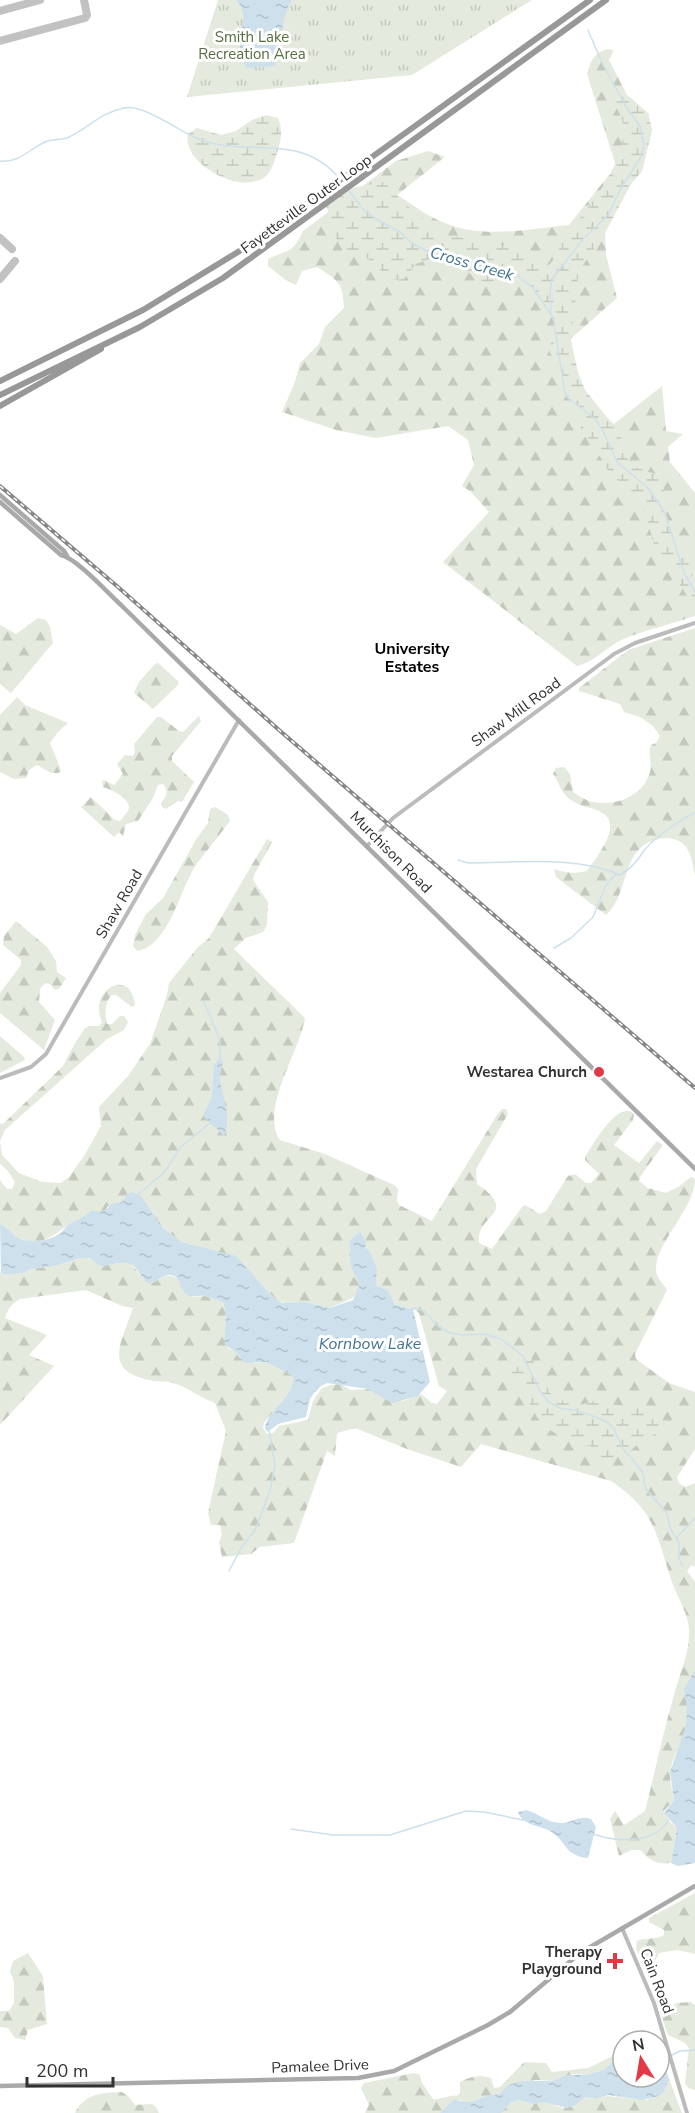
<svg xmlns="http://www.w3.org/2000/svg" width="695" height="2113" font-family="'Nunito Sans',sans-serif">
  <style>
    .grass { fill: url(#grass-tufts) }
    .forest { fill: url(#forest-firs) }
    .wetland { fill: url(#wetland-marsh) }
    .water { fill: url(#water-ripples) }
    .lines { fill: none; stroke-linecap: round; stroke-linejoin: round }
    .stream { stroke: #cde0ec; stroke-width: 1.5 }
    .taxiway { stroke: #c2c2c2; stroke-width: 8 }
    .secondary { stroke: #bbb; stroke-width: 4 }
    .primary { stroke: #a9a9a9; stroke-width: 4.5 }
    .highway { stroke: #989898; stroke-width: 6 }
    .rail-casing { stroke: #868686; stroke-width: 4 }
    .rail { stroke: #fff; stroke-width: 1.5; stroke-dasharray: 4.5; stroke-linecap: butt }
    .poi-dot { fill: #e23947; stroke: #fff; stroke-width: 2 }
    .labels { text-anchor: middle; stroke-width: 6; stroke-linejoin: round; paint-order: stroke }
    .park-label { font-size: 15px; fill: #556d3f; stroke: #fff }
    .street-label { font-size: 15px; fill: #313131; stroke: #fff }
    .poi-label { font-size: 15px; font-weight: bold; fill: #313131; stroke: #fff; text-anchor: end }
    .water-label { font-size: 16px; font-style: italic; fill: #407393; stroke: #fff }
    .neighbourhood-label { font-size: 16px; font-weight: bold; fill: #000; stroke: #fff }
  </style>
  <defs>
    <pattern id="grass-tufts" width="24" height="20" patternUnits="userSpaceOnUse" patternTransform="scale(1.5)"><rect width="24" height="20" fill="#e4eadd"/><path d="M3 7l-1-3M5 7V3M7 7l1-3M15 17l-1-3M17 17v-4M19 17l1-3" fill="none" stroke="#c4c9be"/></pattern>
    <pattern id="forest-firs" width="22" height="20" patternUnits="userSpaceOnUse" patternTransform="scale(1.5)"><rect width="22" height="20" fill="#e4eadd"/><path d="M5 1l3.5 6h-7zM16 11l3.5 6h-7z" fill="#c4c9be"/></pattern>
    <pattern id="wetland-marsh" width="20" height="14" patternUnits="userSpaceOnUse" patternTransform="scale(1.5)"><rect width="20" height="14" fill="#e4eadd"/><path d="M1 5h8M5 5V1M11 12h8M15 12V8" fill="none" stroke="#c4c9be"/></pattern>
    <pattern id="water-ripples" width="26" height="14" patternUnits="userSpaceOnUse" patternTransform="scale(1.5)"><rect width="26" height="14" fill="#cde0ec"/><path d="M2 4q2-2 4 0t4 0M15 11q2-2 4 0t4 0" fill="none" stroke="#b0c1cb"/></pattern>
  </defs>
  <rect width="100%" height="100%" fill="#fff"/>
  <path class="grass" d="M218,0H532L412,75L187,97Z"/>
  <path class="forest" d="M608,49L614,50L609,60L627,95L648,113L652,130L642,171L631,184L605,231L606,255L617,298L567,342L577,394L614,424L662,386L666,431L683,434L668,447L670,462L695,493V616C672,624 648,629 626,638C608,645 595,662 577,666L443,562L489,512L471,492L462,486L474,465L468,440L448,426L376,438L336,430L282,412L295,382L300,363L319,344L325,327L344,308C343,282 337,280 317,267L302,271L296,285L287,281L268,266V259C288,249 292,255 303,231L396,161L428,151L445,157L397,195C412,204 428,217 445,223C483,239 529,229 569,225L616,166L587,74C591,61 594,52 608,49Z
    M38,618L46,620L50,627L53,643L11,693L0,684V625L16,634Z
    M695,628V876C692,861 691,843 673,839C667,837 662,838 655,840C621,849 629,896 606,915L556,877L554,869C565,873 575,874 587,871C597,856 626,823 599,811C588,807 573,804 565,795C560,789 558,780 553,774L556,768L564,767L570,774L573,792C578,795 584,799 589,801C613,808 643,797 650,772C653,762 647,755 651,745L656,743L660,736L653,726L640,717L624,712L620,704L579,691V688L628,650Z
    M158,663L178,681L179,684L153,709L134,693L139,682L155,664Z
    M17,697L25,705L68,723L58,732L50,743L61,770L59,773H51L37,765L29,770L26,778L14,779L0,772V715Z
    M199,716L201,721L172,756V761L194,782L182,802L178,801L166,809L162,807L161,803C167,795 169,792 163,784L158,785L153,798L138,821L126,824L123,836L119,832L114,837L81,807L91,797L115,820L120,821C123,817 128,812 129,808C130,798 110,789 103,787L102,781L105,780L114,785L123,774L117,764L125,755L133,756L135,752L134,744L157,717H161L179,731L183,732Z
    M215,807L228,815L230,821C219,836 207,850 196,865C180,889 169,946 137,951L133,946L135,935L146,914L163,898L197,838L208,823L210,809Z
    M267,839L272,842L254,875L253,880L268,902L267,925L263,932L246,938L234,949L305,1018C300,1051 259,1110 280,1140L325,1154L394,1185L398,1189L397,1201L399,1205L432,1221L497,1115L502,1109H506L508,1114L476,1169L477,1184C521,1214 475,1214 479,1243L492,1249L522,1207L525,1205L540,1214L546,1211L568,1176L575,1174L586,1183H591L599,1174L585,1160V1157C592,1146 619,1098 634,1114L633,1120L614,1145L639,1163L657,1141L663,1145L640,1177L639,1181L648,1188L666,1193L678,1187L691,1177L695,1179C694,1211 655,1242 656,1270C656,1278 663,1283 667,1290L635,1354L636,1359L669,1383L695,1392V1449L677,1477L679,1483L685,1487L695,1483V1567L692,1565L687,1571L695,1582V1670C685,1688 690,1706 686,1726C683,1742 670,1759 670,1776C670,1784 673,1792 674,1800L664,1811L669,1821L677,1828L671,1863C656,1865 650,1860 640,1850H631L619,1856L610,1819L615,1811L624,1825L645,1811C655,1772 663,1733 674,1695C679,1675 689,1655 689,1634C690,1614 678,1600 672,1582C656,1535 656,1511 611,1481L481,1444L461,1467L407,1449L355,1428L337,1433L335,1456L327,1451L294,1543L260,1547L251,1554L222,1557L219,1542L222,1535L220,1525H211L208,1513L226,1431L215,1403C200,1398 188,1387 173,1383C167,1381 161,1382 154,1381C101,1372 121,1344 133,1308L122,1306L86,1290L20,1299C12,1303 7,1310 5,1318L47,1335L29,1355L54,1366L0,1425V1272L6,1275L23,1273L31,1269L58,1265L85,1257L92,1259L100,1266L127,1262L132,1264L143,1279L152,1283L166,1276H172L178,1279L184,1291L193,1297L205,1296L223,1302L226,1307L225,1342L228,1348L233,1350L240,1358L255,1363L266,1362L292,1375C296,1393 273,1410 264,1423L263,1428L267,1434L273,1433L279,1426L308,1420L313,1401L321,1389L330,1385L340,1384L351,1390L368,1389L403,1401L421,1394L432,1403L437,1404L447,1391L439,1386L419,1313L413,1309L395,1305L389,1291L376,1285L377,1269L365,1248L362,1237L359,1232L349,1241C352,1250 350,1257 351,1265C352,1269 356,1273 358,1278C365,1299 344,1301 330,1308L305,1302L286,1303L277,1301L254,1276L218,1252L182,1242L168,1232L159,1224L143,1200L127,1194L122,1202L108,1206L105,1211L86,1215L83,1219C60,1224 48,1251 19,1238C11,1235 7,1227 0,1224V1180L7,1189H12L15,1182L7,1170L0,1164V1124L4,1123L63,1066L75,1043L85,1028L89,1026H99L102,1022C87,990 131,966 135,1005L132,1007L116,995H113C104,1000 105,1014 107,1024H112L120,1016H124L128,1022L124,1030L107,1039L5,1130L0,1141L2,1155L19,1173L42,1182L61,1183L69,1177L84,1156L101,1126L99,1107L128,1076L150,1044L167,995L169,983L198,947L209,938Z
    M16,921L47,947L56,961L57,972L66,978L59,989L55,990L50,984L45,983L40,989L39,1002L55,1020L44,1050L0,1013V993L21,965V960L3,945L4,936Z
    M0,1036L24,1057L25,1060L0,1073Z
    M695,1893V1954L677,1950L659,1953L653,1965H644L636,1949L637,1941C646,1937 656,1940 664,1935V1930L649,1922V1918Z
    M28,1953L43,1976L47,2024L28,2030L25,2040L15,2038L8,2028L0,2027V2011H9L14,2003V1982L10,1971L13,1961Z
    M691,2002L695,2005V2090L688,2088L685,2083L689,2048L685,2043L668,2035L660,2012L677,2003Z
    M623,2051V2057L612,2062L604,2070L586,2075L573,2074L553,2081L536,2080L508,2085L499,2094L487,2096L471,2102L459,2100L441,2113H365L369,2105L361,2088L364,2083L414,2073L420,2075L422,2083L433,2099C441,2100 448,2095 457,2096L460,2093V2082C471,2076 479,2075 491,2078L494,2088L500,2087L524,2062L546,2063L552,2072L588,2068Z
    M669,2079L682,2113H500L512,2102L518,2100L533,2104L543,2101L562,2108L574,2106L585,2097L594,2099L607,2096L647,2100L664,2092Z
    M122,2092L129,2097L135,2105L152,2104L156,2107L159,2113H75C84,2093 103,2093 122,2092Z"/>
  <path class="wetland" d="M627,95L648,113L652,130L642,171L631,184L606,231L583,265L578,277L571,341L578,372L585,390L619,432L628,460L635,467L655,474L662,481L664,490L659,506C670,519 669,534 677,548C695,550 695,594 695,614L692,604L676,578L655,548L647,519L638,501L630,490L611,475L592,443L581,429L580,424V407L568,398L565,393L562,368L550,353C549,343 555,335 555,326C556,310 529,281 516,274L503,283L487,284L470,274L460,261L438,256L416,264L404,279L395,280L389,278L368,259L341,247L334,235L328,211L320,194L384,182L406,205L445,235L517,247L539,264L549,265C558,255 561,241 570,230C591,205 634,152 621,117C619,111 615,106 612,101Z
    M266,115L278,118C283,129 281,139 278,150C275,158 273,169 267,175C245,198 181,164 188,134L197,128L221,135L236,131L252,120Z
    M530,1355L553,1398L561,1401L566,1400L576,1406L598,1400L605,1404L642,1407C643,1410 645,1413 647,1415C653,1422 661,1420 662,1431L644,1439L624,1456L601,1459L590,1446C576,1445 548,1432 540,1421C528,1406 527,1386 508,1376Z"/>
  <path class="water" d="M236,0H292C280,20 282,45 275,66L246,68C243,60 240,52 240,43C241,26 249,14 236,0Z
    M219,1059L223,1062C222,1067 220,1072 220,1077C221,1097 233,1115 224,1136L203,1116L212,1096L214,1065Z
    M132,1192L141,1196L163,1228L182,1242L236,1256L274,1298L282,1303L305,1302L330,1308L353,1300L359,1286C358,1278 354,1274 351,1267C349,1260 352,1250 349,1241L359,1232L361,1233L366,1241L365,1248L369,1250L377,1269L376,1285L389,1291L395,1305L413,1309L430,1382L418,1396L392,1403L368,1389L327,1383L321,1386L314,1393L310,1399L306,1417L278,1424L268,1432L265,1429C266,1410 297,1397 292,1375L266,1362L246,1363L233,1350L225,1345C224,1334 228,1310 223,1302C217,1300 210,1297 204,1296C197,1295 191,1299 185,1293C179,1287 181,1276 170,1275C162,1275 157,1283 148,1283C141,1278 140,1273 135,1267C128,1258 111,1266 100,1266L90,1258H81L58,1265L31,1269L23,1273L6,1275L1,1273L0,1224C8,1227 11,1235 19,1238C31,1244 50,1241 60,1233C65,1229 69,1223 75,1221C82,1218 85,1216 91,1211H105L111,1204L122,1202L127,1194Z
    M695,1670V1863L678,1866L671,1863L677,1828L664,1813L674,1800L670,1772L686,1725L687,1708L684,1689Z
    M526,1810C539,1813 548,1824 563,1823C573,1822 580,1815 591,1819L596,1827L588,1858C564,1856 567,1841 550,1831C539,1825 523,1826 518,1812Z
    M659,2048L669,2079L664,2092L658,2096L643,2100L608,2095L596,2099L585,2097L576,2105L567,2108L544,2102L533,2104L518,2100L512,2102L501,2113H440L454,2100L471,2102L487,2096L499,2094L508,2085L522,2081H553L566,2075H586L604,2070L612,2062L623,2057V2077H659Z"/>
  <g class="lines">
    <path class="stream" d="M0,161C20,163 29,149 45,142C52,139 60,140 67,138C88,129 99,113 124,108C143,104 176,129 194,137C243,160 298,129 339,178
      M349,191L364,210L376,219L400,232L413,244L433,254L516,274L533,288L553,317L565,393L568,398L595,419L603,431L617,462L648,488L665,513L684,573L695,592
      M551,311L550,294L552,279L583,239L608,215L620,190L640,158L644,146L640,126L628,110L603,65L588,30
      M458,860L468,863C516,863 576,855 620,875C630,870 638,860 643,852C651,840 681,819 695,813
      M554,948L571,938L593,917L606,885L616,874
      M204,1002L220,1040V1061
      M137,1195L164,1173L181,1147L211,1122
      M412,1309L416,1308L424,1311L438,1326L450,1333L463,1335L485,1334L501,1339L523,1356L540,1391L549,1402L562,1409L575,1410L593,1416L607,1422L614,1429L623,1449L642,1471L646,1489L666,1512L671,1530L679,1542V1559L683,1566
      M677,1537L695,1518
      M229,1571L241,1548L255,1530L270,1491L275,1465L269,1430
      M291,1829L333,1835H390L466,1811L484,1812L523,1820
      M593,1834C616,1842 655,1845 669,1819
      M662,2060L680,2051L695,2050"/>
    <path class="taxiway" d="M0,11L40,0
      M0,41L85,18L87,15L84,0
      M0,238L12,249
      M0,279L15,261"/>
    <path class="secondary" d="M367,846L393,818L614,654L635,643L695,623
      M0,1078L31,1067L46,1054L239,720
      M622,1928L654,2003L687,2113"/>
    <path class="primary" d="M0,495L64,551L67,556
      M0,502L61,555C76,558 108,593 121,605L695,1169
      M0,2086L358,2078L394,2071L488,2025L510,2012L580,1953L695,1886"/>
    <path class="highway" d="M0,381L143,310L251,244L590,0
      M0,395L140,327L223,278L606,0
      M0,406L101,349"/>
    <defs>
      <path id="rail" d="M0,486L118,587L279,730L695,1088"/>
    </defs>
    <use href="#rail" class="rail-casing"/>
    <use href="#rail" class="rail"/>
  </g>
  <g class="poi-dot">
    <circle cx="599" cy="1072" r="6"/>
    <path d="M612 1952h6v6h6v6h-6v6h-6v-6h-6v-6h6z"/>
  </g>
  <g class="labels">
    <g class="park-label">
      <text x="252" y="42">Smith Lake<tspan x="252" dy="17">Recreation Area</tspan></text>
    </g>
    <g class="street-label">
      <text transform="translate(306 204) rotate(-36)" y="5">Fayetteville Outer Loop</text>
      <text transform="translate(516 712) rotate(-36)" y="5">Shaw Mill Road</text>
      <text transform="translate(391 852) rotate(45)" y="5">Murchison Road</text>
      <text transform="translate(119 904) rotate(-60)" y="5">Shaw Road</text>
      <text transform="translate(657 1981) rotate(69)" y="5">Cain Road</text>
      <text transform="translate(320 2066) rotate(-2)" y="5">Pamalee Drive</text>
    </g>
    <g class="poi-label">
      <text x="587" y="1077">Westarea Church</text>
      <text x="602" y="1957">Therapy<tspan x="602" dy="17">Playground</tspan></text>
    </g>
    <g class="water-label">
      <text transform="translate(472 263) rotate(16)" y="6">Cross Creek</text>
      <text x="370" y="1349">Kornbow Lake</text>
    </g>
    <g class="neighbourhood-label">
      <text x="412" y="654">University<tspan x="412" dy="18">Estates</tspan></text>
    </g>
  </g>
  <g transform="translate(641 2059) rotate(349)"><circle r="28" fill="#ffffff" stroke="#adadad" stroke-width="1.5"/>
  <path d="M0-4.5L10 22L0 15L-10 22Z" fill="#e23947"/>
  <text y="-9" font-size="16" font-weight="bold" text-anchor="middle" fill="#313131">N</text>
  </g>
  <path d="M27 2077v9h86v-9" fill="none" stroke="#313131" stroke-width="3"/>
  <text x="36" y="2077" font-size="18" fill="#313131" stroke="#ffffff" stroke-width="4.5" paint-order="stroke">200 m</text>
</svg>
